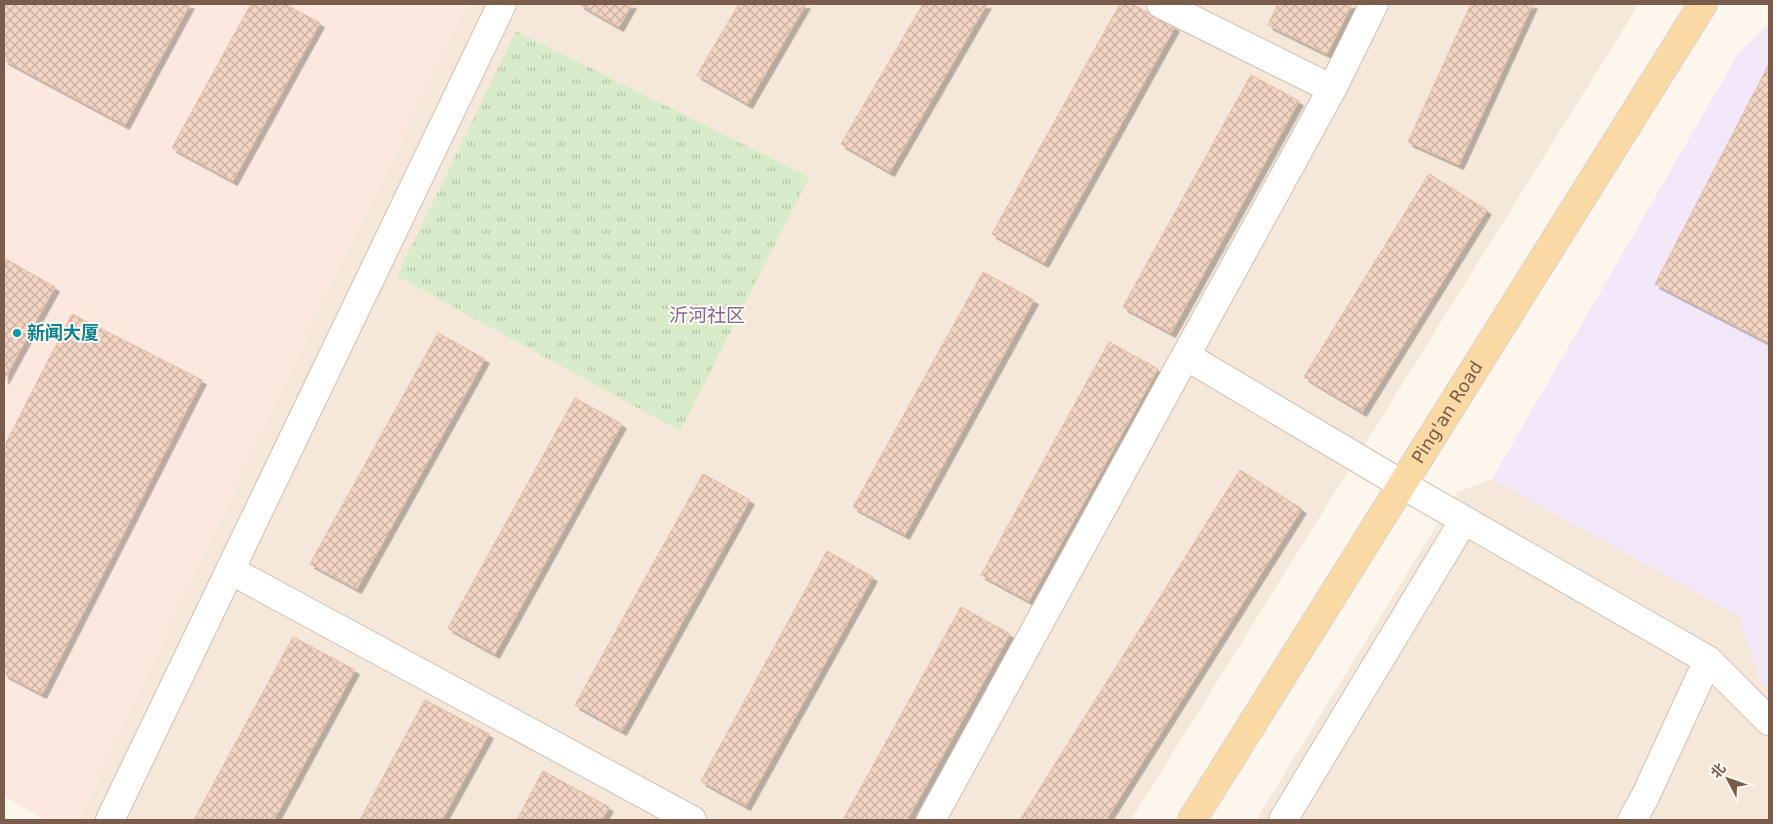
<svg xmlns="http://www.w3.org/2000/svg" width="1773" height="824" font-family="'DejaVu Sans','Noto Sans SC',sans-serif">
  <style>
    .residential { fill: #f5e8da }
    .commercial { fill: #fde8e0 }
    .education { fill: #f3e8fa }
    .park { fill: url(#park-tufts) }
    .building { fill: url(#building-cross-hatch); stroke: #e6bba3; filter: url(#shadow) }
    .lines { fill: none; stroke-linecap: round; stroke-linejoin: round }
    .minor-casing { stroke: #d1beb0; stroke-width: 30 }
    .major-casing { stroke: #dad1cd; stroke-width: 30 }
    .minor { stroke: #fff; stroke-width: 28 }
    .major { stroke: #fbd9a5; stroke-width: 28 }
    .culture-dot { fill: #0f9aa8; stroke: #fffaf3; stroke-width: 2 }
    .labels { text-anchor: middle; stroke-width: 4; stroke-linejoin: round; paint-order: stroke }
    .culture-label { font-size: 18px; font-weight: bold; fill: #0d838f; stroke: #fffaf3; text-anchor: start }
    .street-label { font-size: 18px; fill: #7a5c4d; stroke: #fffaf3 }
    .neighbourhood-label { font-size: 19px; fill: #846695; stroke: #fffaf3 }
  </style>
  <defs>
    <pattern id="park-tufts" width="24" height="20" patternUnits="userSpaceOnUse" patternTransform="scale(1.25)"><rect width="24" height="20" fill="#d8ecc9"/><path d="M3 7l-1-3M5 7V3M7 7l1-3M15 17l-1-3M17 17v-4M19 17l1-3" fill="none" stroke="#b4c2a5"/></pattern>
    <pattern id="building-cross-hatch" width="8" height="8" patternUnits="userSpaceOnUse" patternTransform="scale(1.25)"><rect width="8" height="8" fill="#f3d5c3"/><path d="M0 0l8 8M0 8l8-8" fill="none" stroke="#cab0a1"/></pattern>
    <filter id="shadow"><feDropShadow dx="4.5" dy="4.5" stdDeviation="0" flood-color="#0004"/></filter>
  </defs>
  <rect width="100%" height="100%" fill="#fdf6ec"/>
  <path class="residential" d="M468,4H1635L1634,12L1131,820H79L339,270Z
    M1492,479L1739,616L1760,681L1769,690V820H1256L1457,492Z"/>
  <path class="commercial" d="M4,4H468L339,270L79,820H44L4,796Z"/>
  <path class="education" d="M1769,24V690L1760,681L1739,616L1492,479L1738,54Z"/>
  <path class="park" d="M516,31L809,177L680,431L397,276Z"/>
  <path class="building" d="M6,4H190L125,125L4,60V7Z
    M251,4H285L320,23L233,181L172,148Z
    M579,4H632L619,27Z
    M739,4H806L748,104L697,75Z
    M923,4H987L890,172L841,144Z
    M1120,4H1132L1175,27L1044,263L992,234Z
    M1278,4H1352L1327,54L1268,25Z
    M1471,4H1533L1459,165L1408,142Z
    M1769,64V343L1655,284Z
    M1251,75L1299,101L1171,333L1123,307Z
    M1429,174L1487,210L1362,412L1304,377Z
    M4,258L55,287L4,380Z
    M983,272L1034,300L905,535L853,507Z
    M72,314L202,380L42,694L4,674V447Z
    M438,333L485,359L357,589L310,564Z
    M1109,342L1158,369L1029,601L981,575Z
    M575,398L622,424L495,654L448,628Z
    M1240,470L1302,509L1106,820H1020Z
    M703,474L750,500L622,731L575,705Z
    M827,551L873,577L746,806L701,781Z
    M961,607L1010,634L907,820H843Z
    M293,637L355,670L274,820H194Z
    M425,700L489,734L442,820H360Z
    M543,771L609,807L602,820H517Z"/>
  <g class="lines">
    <defs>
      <path id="minor" d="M1161,4L1332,89
        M1186,356L1403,485L1708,660L1769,721
        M230,570L692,820
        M110,820L502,4
        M931,820L1332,89L1374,4
        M1283,820L1464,520
        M1632,820L1645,797L1708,660"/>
      <g id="major">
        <path id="s1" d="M1192,820L1703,4"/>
      </g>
    </defs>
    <use href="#minor" class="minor-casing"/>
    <use href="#major" class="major-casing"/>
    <use href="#minor" class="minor"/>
    <use href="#major" class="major"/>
  </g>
  <circle class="culture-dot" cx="17" cy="333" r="5"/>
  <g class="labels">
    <g class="culture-label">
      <text x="27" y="339">新闻大厦</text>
    </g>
    <g class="street-label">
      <text dy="6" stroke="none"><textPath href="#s1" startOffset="481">Ping'an Road</textPath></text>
    </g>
    <g class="neighbourhood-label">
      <text x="707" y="322">沂河社区</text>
    </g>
  </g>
  <rect width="1773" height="824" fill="none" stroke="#7a5c4d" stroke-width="10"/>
  <g transform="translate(1728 779) rotate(311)" stroke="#fffaf3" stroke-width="4" paint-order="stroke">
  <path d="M0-4L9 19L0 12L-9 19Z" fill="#7a5c4d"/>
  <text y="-8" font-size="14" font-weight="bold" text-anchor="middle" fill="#7a5c4d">北</text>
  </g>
</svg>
